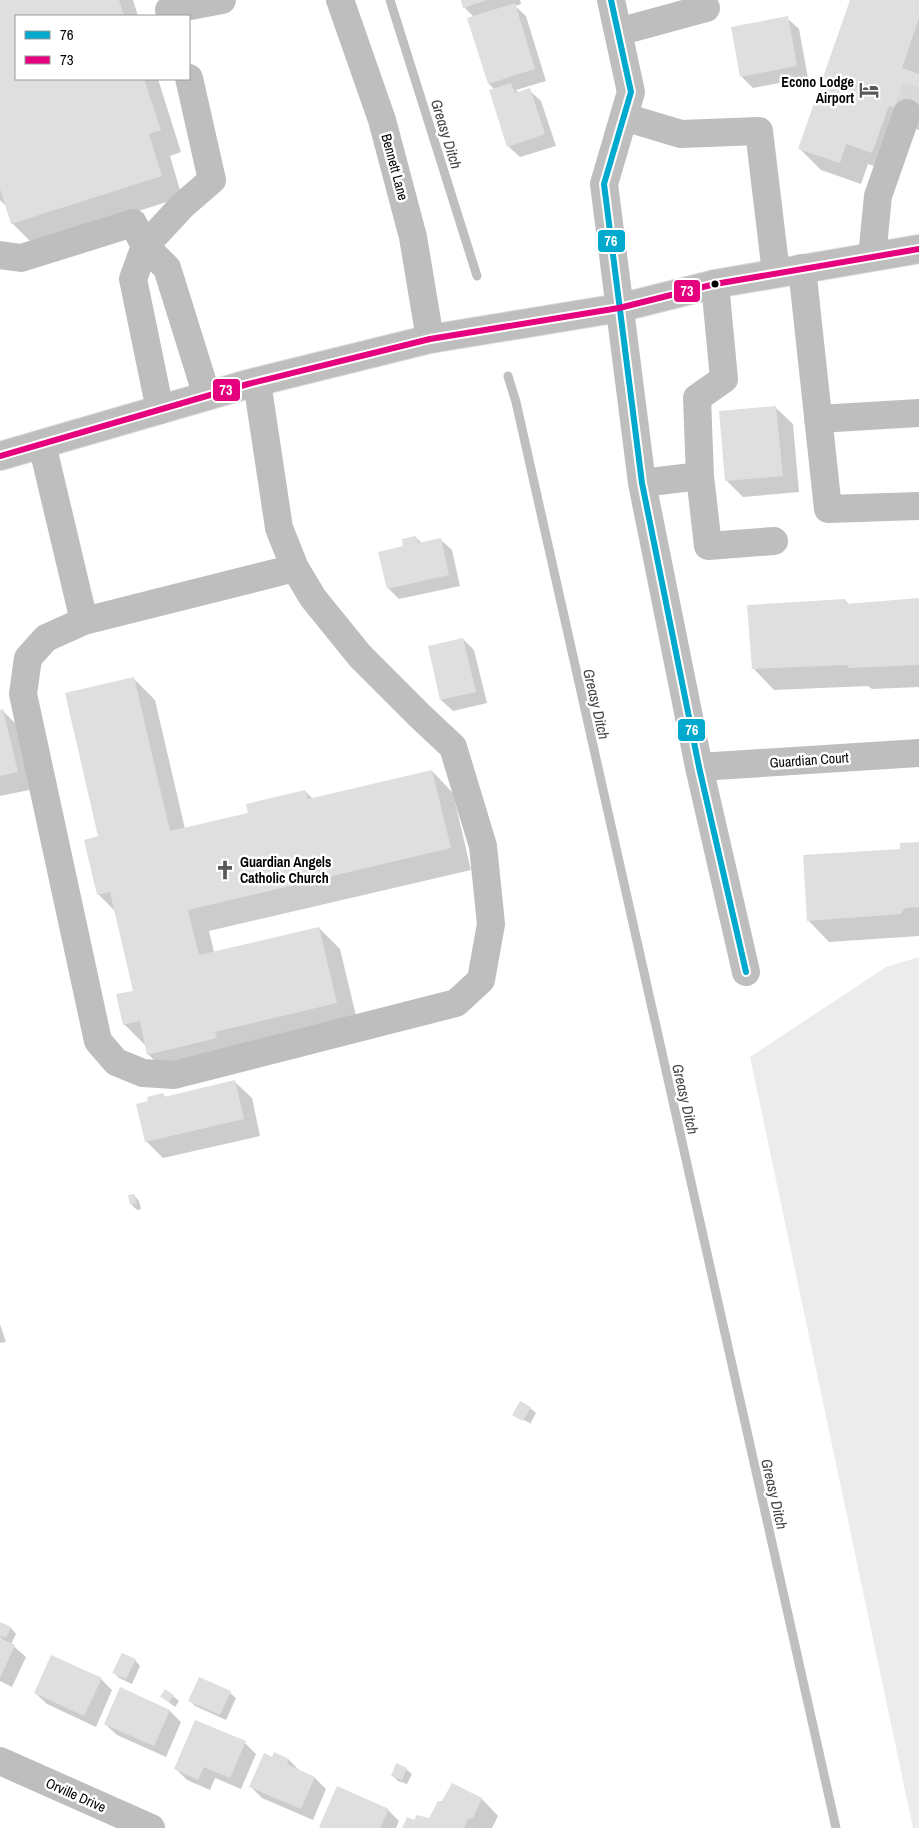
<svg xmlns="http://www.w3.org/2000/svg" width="919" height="1828" font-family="'Archivo Narrow',sans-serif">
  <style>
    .green { fill: #ececec }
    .shadow { fill: #0003 }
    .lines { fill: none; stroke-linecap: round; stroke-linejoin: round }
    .stream { stroke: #bfbfbf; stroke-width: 9 }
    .building { fill: #dfdfdf }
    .minor-tunnel { stroke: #d9d9d9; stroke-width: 28; stroke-dasharray: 28 14; stroke-linecap: butt }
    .major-casing { stroke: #dbdbdb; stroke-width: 30 }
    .minor { stroke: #bebebe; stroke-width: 28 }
    .major { stroke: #bebebe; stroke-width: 28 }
    .bus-1-casing { stroke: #fff; stroke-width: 10 }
    .bus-2-casing { stroke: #fff; stroke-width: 10 }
    .bus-1 { stroke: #00a9ce; stroke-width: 6 }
    .bus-2 { stroke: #e5007d; stroke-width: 6 }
    .bus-dot { fill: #000; stroke: #fff; stroke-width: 2 }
    .labels { text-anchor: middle; stroke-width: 5; stroke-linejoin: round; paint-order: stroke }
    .poi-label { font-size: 14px; font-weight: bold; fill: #000; stroke: #fff; text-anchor: end }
    .street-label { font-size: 14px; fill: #000; stroke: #fff }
    .water-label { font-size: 15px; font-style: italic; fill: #444; stroke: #fff }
    .line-badge { stroke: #fff; stroke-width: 2 }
    .badge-label { font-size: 14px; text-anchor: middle; font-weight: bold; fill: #fff }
  </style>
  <rect width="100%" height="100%" fill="#fff"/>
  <path class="green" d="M919,957V1828H913L750,1057L886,967Z"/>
  <path class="shadow" d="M0,0H133L138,16H16V79H158L181,152L170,156L182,197L34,245L12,223L7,207L0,200Z
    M462,0H520L521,4L515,6L526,16L546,81L516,90L519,93L529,90L541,101L556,146L520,157L508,146L495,90L489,84L474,17L464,7Z
    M851,0H919V130L910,127L894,173L868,164L861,184L821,170L800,149Z
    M787,18L799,29L808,78L753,88L742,77Z
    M776,408L793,424L799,492L743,497L726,480Z
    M415,537L422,543L440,539L452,550L460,586L399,599L388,588L405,547Z
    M845,600L849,605L919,600V687L872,689L868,686L774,690L753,668Z
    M463,639L474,650L487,703L453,711L441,700Z
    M133,678L155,700L185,829L250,813L305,791L313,799L432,771L453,793L471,870L209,931L214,952L319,928L340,949L358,1024L170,1076L148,1054L147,1047L124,1024L134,992L116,912L98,894L100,837Z
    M2,710L19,727L34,789L0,796V711Z
    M919,843V936L829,942L808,920Z
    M235,1082L252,1098L260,1136L163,1158L147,1142L138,1104L149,1102L163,1094L166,1098Z
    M134,1195L139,1201L141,1209L137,1210L131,1204Z
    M0,1324L6,1342L0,1343Z
    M530,1408L536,1413L529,1426L530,1423L518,1417V1419L514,1415Z
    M0,1623L11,1628L16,1634L11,1644L26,1657L12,1687L0,1681V1639L4,1641L0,1637Z
    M135,1660L140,1666L132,1684L119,1678L114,1673Z
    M101,1679L112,1690L96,1727L47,1704L35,1693Z
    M230,1693L236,1698L226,1720L195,1706L190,1701Z
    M173,1696L179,1701L175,1707L162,1697Z
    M170,1711L181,1722L166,1757L117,1735L105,1724Z
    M245,1743L256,1754L241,1789L215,1778L210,1790L187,1780L176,1769Z
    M273,1759L289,1760L300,1771L315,1778L326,1789L313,1820L262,1798L251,1787Z
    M406,1769L412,1774L407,1784L398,1781L392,1775Z
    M482,1799L498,1816L492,1828H403L414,1822L430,1820Z
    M388,1810L399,1821L396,1828H322L320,1826Z"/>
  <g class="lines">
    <path class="stream" d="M390,0L477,276
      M508,376L516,402L836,1828"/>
  </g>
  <path class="building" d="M0,0H119L124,16H16V79H144L161,130L149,134L162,176L11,224L0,189Z
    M461,0H487L463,8Z
    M850,0H919V18L902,68L919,74V117L889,106L872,153L846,144L840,163L798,149Z
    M515,3L535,69L488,84L467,18Z
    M788,16L797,66L740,77L731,27Z
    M511,83L515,93L530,88L545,134L507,147L489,90Z
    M776,406L783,476L725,481L719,411Z
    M416,536L418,543L441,538L449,575L387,589L378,552L403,546L402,539Z
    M919,598V665L849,668L847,665L752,669L747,605L845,599L846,604Z
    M463,638L476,692L440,700L428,646Z
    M134,677L170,831L248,813L246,804L305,790L308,799L432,770L451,848L188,910L199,955L319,927L337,1003L215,1032L217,1038L147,1055L140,1021L123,1025L116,994L133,991L110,892L97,895L84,840L98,836L65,693Z
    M3,709L18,772L0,776V710Z
    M919,842V907L905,908L901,914L807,921L803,855L900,849V843Z
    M235,1080L244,1119L145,1142L136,1104L148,1101L147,1097L163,1093L164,1097Z
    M134,1194L137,1203L130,1205L128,1195Z
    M520,1401L531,1407L523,1421L512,1415Z
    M0,1622L11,1627L6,1638L0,1635Z
    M0,1638L15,1645L0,1678Z
    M122,1653L136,1659L126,1679L112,1673Z
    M51,1655L102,1678L84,1716L34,1693Z
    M199,1677L231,1691L220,1715L188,1701Z
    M120,1687L170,1710L154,1746L104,1724Z
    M165,1689L174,1695L169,1702L160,1697Z
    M195,1720L246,1741L230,1778L204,1767L198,1780L174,1769Z
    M274,1752L289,1759L287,1764L315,1777L301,1809L249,1787L264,1753L272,1757Z
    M396,1763L407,1768L402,1780L391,1776Z
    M452,1783L482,1798L473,1818L468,1819L464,1828H402L407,1817L414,1820L417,1815L429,1818L438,1801H442Z
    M337,1786L389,1809L380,1828H322L319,1827Z"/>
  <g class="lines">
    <path class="minor-tunnel" d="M907,113L919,79"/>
    <defs>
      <path id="major" d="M0,456L248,384L430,339L619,308L715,284L919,249"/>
    </defs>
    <use href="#major" class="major-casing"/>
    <path class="minor" d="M340,0L382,120L413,237L430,339
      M611,0L631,92L604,184L642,483L699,767L746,972
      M169,10L222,0
      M618,32L706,8
      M624,117L681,134L759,131L776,273
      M0,255L21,258L133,223L145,246L167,268L207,396
      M872,257L878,196L907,113
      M802,268L828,509L919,506
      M160,410L133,279L145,246L182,206L212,180L189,78
      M818,419L919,413
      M42,444L84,621L46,638L28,658L23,694L98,1041L116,1062L143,1073L174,1075L456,1003L481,980L491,924L483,846L453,747L420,716L360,656L313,598L295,568L279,528L257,382
      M700,476L708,546L774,541
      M642,483L700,476L697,398L724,379L715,284
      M84,621L295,568
      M699,767L919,753
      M0,1761L151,1828"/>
    <use href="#major" class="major"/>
    <defs>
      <path id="bus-1" d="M611,0L631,92L604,184L642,483L699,767L746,972"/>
      <path id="bus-2" d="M0,456L248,384L430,339L619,308L715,284L919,249"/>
    </defs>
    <use href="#bus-1" class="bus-1-casing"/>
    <use href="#bus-2" class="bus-2-casing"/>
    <use href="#bus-1" class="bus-1"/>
    <use href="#bus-2" class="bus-2"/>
  </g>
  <defs>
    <symbol id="hotel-bare" viewBox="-9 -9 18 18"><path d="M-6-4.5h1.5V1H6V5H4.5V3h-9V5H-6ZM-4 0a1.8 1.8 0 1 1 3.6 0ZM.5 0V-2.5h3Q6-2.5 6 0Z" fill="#595959" stroke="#fff" stroke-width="2.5" paint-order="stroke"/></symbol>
    <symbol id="church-bare" viewBox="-9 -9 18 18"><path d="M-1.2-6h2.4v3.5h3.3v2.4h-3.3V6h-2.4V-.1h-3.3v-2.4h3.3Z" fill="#595959" stroke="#fff" stroke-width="2.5" paint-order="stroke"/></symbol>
  </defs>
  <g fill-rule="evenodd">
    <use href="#hotel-bare" x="855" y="76" width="28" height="28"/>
    <use href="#church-bare" x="211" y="856" width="28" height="28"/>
  </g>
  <circle class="bus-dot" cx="715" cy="284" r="4.5"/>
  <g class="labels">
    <g class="poi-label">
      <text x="854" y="87">Econo Lodge<tspan x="854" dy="16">Airport</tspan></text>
      <text x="240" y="867" text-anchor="start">Guardian Angels<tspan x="240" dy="16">Catholic Church</tspan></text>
    </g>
    <g class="street-label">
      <text transform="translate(395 167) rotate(75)" y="5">Bennett Lane</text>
      <text transform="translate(809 760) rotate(-4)" y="5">Guardian Court</text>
      <text transform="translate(76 1795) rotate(24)" y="5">Orville Drive</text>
    </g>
    <g class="water-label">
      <text transform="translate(446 134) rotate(73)" y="5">Greasy Ditch</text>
      <text transform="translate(596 704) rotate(77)" y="5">Greasy Ditch</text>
      <text transform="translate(685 1099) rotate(77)" y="5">Greasy Ditch</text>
      <text transform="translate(774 1494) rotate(77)" y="5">Greasy Ditch</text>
    </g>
  </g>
  <g class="line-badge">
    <rect x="597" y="229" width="29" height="24" rx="5" fill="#00a9ce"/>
    <rect x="673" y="279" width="28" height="24" rx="5" fill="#e5007d"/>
    <rect x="212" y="378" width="29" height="24" rx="5" fill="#e5007d"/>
    <rect x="677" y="718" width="29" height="24" rx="5" fill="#00a9ce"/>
  </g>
  <g class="badge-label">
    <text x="611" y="246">76</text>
    <text x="687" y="296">73</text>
    <text x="226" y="395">73</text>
    <text x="692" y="735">76</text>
  </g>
  <rect x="15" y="15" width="175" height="65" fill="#ffffff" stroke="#999999"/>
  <rect x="25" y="31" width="25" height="8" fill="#00a9ce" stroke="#999999"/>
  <text x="60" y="40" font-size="15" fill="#000000">76</text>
  <rect x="25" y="56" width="25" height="8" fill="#e5007d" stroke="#999999"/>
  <text x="60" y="65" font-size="15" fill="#000000">73</text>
</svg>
